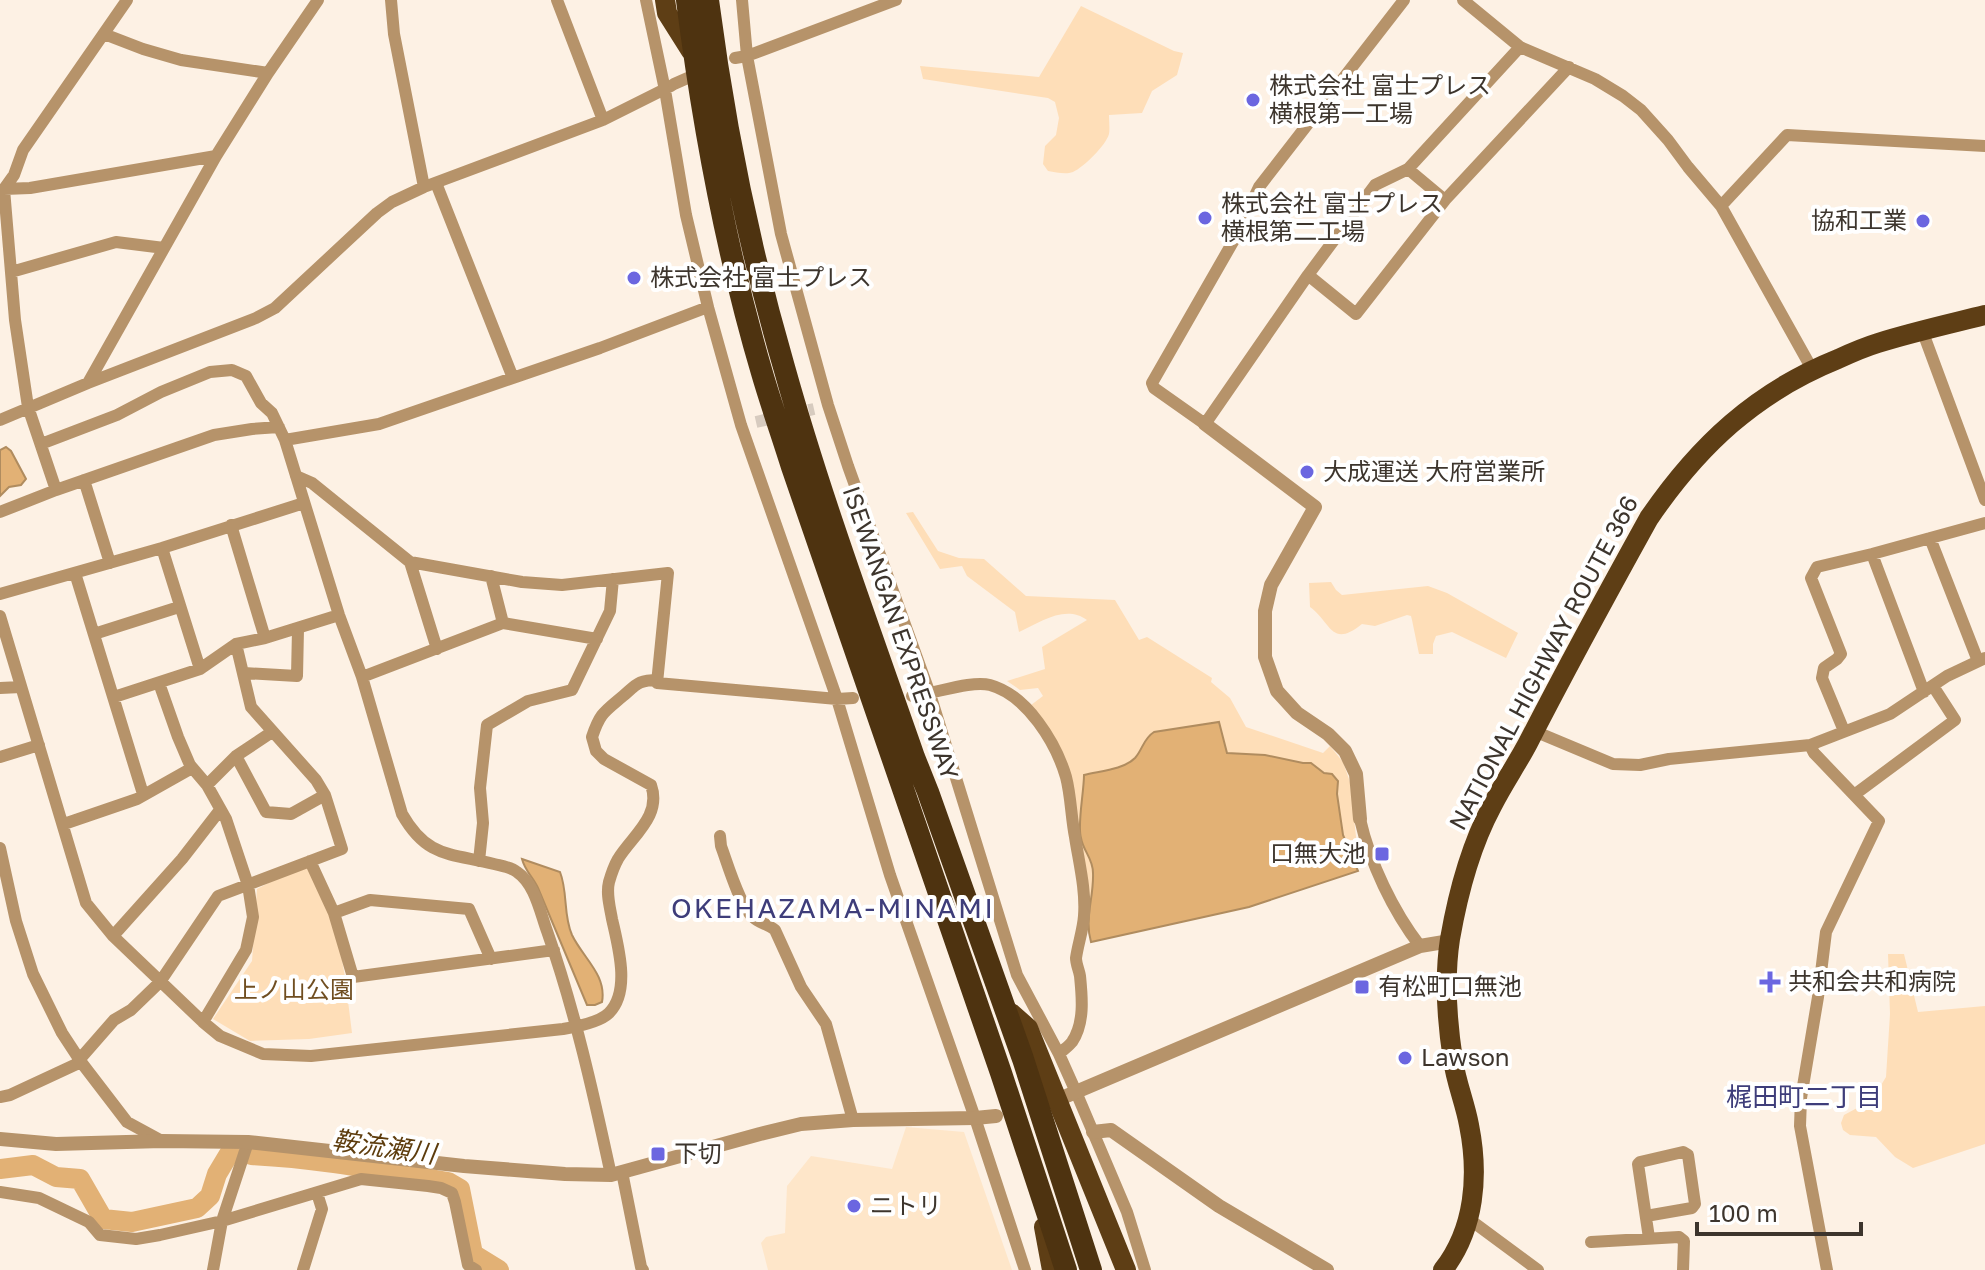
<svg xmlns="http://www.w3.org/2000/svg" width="1985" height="1270" font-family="'Golos Text','Noto Sans JP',sans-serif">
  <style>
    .built { fill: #fee6c9 }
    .green { fill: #fedeb8 }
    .water { fill: #e2b175; stroke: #b08c5f; stroke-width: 2 }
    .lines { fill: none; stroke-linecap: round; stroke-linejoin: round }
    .river { stroke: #e2b175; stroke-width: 20 }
    .minor-tunnel { stroke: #d7cbbf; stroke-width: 12; stroke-dasharray: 12 6; stroke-linecap: butt }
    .minor { stroke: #b6936a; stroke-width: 12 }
    .tertiary { stroke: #b6936a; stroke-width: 14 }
    .trunk { stroke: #5e3e15; stroke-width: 20 }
    .minor-bridge { stroke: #b6936a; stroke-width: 12 }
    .motorway-bridge { stroke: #4e3310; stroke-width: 22 }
    .poi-dot { fill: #6b66e0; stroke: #fff; stroke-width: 3 }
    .labels { text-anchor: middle; stroke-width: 8; stroke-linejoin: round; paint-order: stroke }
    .poi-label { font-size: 24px; fill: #3d352d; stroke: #fff; text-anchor: start }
    .street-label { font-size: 24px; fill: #3d352d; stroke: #fff }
    .park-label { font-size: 24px; fill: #704e21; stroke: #fff }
    .neighbourhood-label { font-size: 26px; fill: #3e3d7a; stroke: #fff }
    .water-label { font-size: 26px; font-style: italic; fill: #5d3c0d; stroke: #fff }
    .quarter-label { font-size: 28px; letter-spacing: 2px; fill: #3e3d7a; stroke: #fff }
  </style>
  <rect width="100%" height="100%" fill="#fdf1e4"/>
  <path class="built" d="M906,1127L964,1132L1012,1270H768L761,1243L766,1237L785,1233L787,1186L811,1156L892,1169Z"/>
  <path class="green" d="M1081,6L1174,51L1183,53L1177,75L1152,91L1142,113L1109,115C1109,120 1110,129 1109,134C1106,145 1084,167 1073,172C1065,175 1056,172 1048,171L1043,164L1045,146L1056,135L1059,118L1055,102L1048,98L923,79L920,66L1039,77Z
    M913,512L938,551L959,558L984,559L1026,596L1115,600L1139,640L1147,637L1212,678L1211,682L1230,698L1246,727L1323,753L1330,746L1343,762L1350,782L1358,855L1351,856C1341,833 1336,806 1338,781L1324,773L1311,763H1303L1265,755L1227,753L1218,722L1154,732C1142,740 1143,749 1135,758C1123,770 1099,772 1084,776L1080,838L1091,858L1093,870L1091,905L1073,794L1031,705L1043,696L1038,688L1020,690L1007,681L1045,669L1042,647L1087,620C1066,604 1040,622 1019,632L1015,612L967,576L962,566L940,569L906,513Z
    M1331,582L1336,590L1342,595L1428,586L1447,593L1518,633L1506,658L1452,632L1436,636L1433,644V654H1419L1412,620L1411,616L1407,615L1375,626L1362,624C1331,649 1331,622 1310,607L1309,583Z
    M310,861L334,913L345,977L352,1033L309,1039L250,1041L213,1019L252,961L257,889Z
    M1888,954H1904L1918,1012L1985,1006V1144L1913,1168L1895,1157L1876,1137L1850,1135L1843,1130L1841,1123L1844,1115L1872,1100L1886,1077L1890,1014Z"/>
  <path class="water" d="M6,447L11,451L26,479L21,485L9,487L0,496V450Z
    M1219,722L1227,753L1265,755L1303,763H1311L1324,773L1332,774L1338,781L1337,794L1343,835L1358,871L1249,907L1091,942C1084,918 1094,898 1093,873C1093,858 1083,851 1081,838C1077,825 1084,792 1084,775C1099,771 1123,770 1135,758C1143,749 1143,739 1154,732Z
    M522,859L560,872C568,892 563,915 572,935C583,958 607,975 602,1002L595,1005H587L538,888C533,877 525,871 522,859Z"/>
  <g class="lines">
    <path class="river" d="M251,1155C318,1158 383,1171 448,1182L460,1189L473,1254L499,1270
      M0,1169L33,1165L56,1177L80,1179L103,1219L132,1222L197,1208L210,1196L217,1174L229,1154H231"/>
    <path class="minor-tunnel" d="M756,422L814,409"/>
    <path class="minor" d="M391,0L394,34L424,187
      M557,0L603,120
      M646,0L665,90L686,215L708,307L741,425L837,699L890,875L975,1118L1025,1270
      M742,0L747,56L781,234L828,405L848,466L930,694L1017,975L1059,1054L1076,1092L1127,1212L1145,1270
      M1404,0L1259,187L1234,240L1152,383L1154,388L1205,424L1308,275L1375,185L1408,169L1520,47
      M1463,0L1520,47L1595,79L1623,96L1641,110L1668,140L1688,167L1721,206L1812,369
      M104,34L143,49L181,60L268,73
      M735,58L747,56L896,0
      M1408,169L1445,200
      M436,183L513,378
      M4,189L30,188L216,156
      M1721,206L1787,135L1985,146
      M11,272L116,242L164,248
      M1308,275L1356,314L1445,200L1569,67
      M1922,330L1985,500
      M88,383L216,156L268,73L318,0
      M0,420L88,383L256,318L275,308L377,213L392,202L424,187L603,120L671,86
      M285,440L379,424L600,348L708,307
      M41,444L117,415L161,392L210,372L232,370L246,376L261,403L272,413L285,440L339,615L362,677L402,814C427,858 450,853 494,864C502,866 511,867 517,872C535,884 540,912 547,931C575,1011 593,1092 611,1175
      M296,476L312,483L410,562L522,582L562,585L668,573L657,683L837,699L853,698
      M84,480L110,563
      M56,490L28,407L15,320L4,189L14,175L23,150L127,0
      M0,512L56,490L214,435L252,429L279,427
      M231,525L265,638
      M1930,538L1978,661
      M162,548L200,669
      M1872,554L1924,692
      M410,562L437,649
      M75,573L143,794
      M491,576L503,623
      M0,594L162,548L304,503
      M0,616L86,903L113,936L203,1022L220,1036L263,1054L311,1056L563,1029C575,1027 600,1022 609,1013C631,991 618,946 612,919C610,907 606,894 609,882C611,875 614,866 618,859C632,836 662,816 651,785L604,759L596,751L592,737C600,713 604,712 623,696C637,684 638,680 658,680
      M94,634L179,607
      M244,673L297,676L298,629
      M362,677L503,623L597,639
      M159,683L178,737L190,765L207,785L226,819L248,885L253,917L246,950L203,1022
      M0,688L21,687
      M912,696C934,694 971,680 990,685C1027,695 1056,743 1066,777C1071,796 1071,817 1075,837C1079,863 1086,890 1084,916C1083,930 1078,944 1076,958C1076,964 1079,970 1080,976C1082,996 1085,1023 1072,1042C1069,1046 1063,1050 1059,1054
      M114,697L200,669L236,644L265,638L339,615
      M1534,731L1613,764L1640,765L1669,759L1810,745L1890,714L1947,676L1985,658
      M1844,731L1822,678L1824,668L1837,659L1841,654L1811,578L1817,567L1872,554L1985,523
      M1810,745L1814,753L1879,821L1826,932L1818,997L1801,1098L1800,1126L1827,1270
      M236,756L266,812L291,814L325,795
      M0,757L39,745
      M207,785L236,756L272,732
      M1854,795L1955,720L1933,686
      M1360,819C1370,863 1393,911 1420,946
      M64,824L137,799L192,768
      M720,836L721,846C727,862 740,907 753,917C759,923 768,924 775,930L801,987L826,1024L853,1120
      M0,848L16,921L33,974L62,1033L81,1062L127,1122L162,1141
      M310,861L334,913L353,977L554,950
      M479,861L483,823L480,788L487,725L528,701L572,690L610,611L613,579
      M334,913L370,900L469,909L491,959
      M113,936L182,859L220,810
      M79,1060L114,1020L131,1010L160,982L218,896L342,849L325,795L316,780L251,707L236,644
      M0,1097L10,1095L81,1062
      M622,1172L641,1267L643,1270
      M0,1192L39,1198L89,1222L100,1235L136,1239L160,1235L222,1221L361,1179L428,1186L441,1188L452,1193L455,1202L468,1265L476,1270
      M1646,1216L1692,1208L1695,1204L1688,1155L1683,1152L1640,1162L1638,1164L1649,1238
      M1469,1219L1538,1270
      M1591,1242L1679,1237L1684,1241L1683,1270
      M213,1270L222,1221L248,1142
      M303,1270L322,1209L317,1193"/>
    <path class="tertiary" d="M1205,424L1315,507L1271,585L1265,611V657L1277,691L1297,713L1328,734L1345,751L1356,774L1360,819
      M1057,1100L1420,946L1450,941
      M1093,1132L1111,1130L1219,1206L1327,1270
      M0,1139L56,1144L162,1141L248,1142L464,1166L565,1174L611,1175L760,1134L801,1124L853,1120L975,1118L996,1116"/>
    <path class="trunk" d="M665,0L667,13L691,51
      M1011,1013L1028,1028L1126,1270
      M1044,1227L1052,1270
      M1443,1270C1475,1229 1479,1175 1469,1125C1465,1103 1456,1082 1453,1060C1447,1021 1444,978 1450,939C1458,893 1470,847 1492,806C1503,784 1517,764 1528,743C1567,667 1608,592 1649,518C1699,445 1756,392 1838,359C1851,353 1865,347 1878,343C1913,332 1949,324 1985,315"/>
    <path class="minor-bridge" d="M674,84L699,73"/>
    <path class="motorway-bridge" d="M687,0C703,126 726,251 762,373C771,404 782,435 792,467L1001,1073L1066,1270
      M708,0C724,124 749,247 784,367C821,499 869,628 914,757L928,792L1023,1059L1091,1270"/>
  </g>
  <g class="poi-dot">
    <circle cx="1253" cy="100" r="8"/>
    <circle cx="1205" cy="218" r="8"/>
    <circle cx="1923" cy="221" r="8"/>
    <circle cx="634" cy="278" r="8"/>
    <circle cx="1307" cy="472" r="8"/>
    <rect x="1374" y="846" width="16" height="16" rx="4"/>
    <path d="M1766 970h8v8h8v8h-8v8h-8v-8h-8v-8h8z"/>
    <rect x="1354" y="979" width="16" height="16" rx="4"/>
    <circle cx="1405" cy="1058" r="8"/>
    <rect x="650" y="1146" width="16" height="16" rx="4"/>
    <circle cx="854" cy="1206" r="8"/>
  </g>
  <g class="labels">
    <g class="poi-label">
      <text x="1269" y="94">株式会社 富士プレス<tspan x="1269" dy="28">横根第一工場</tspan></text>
      <text x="1221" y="212">株式会社 富士プレス<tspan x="1221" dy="28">横根第二工場</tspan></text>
      <text x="1907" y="229" text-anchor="end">協和工業</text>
      <text x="650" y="286">株式会社 富士プレス</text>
      <text x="1323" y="480">大成運送 大府営業所</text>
      <text x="1366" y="862" text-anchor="end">口無大池</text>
      <text x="1788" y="990">共和会共和病院</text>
      <text x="1378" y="995">有松町口無池</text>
      <text x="1421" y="1066">Lawson</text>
      <text x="674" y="1162">下切</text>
      <text x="870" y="1214">ニトリ</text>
    </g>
    <g class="street-label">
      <text transform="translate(900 633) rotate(71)" y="8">ISEWANGAN EXPRESSWAY</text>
      <text transform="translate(1544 663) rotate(-62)" y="8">NATIONAL HIGHWAY ROUTE 366</text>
    </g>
    <g class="park-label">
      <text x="294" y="998">上ノ山公園</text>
    </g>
    <g class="neighbourhood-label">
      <text x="1804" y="1106">梶田町二丁目</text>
    </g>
    <g class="water-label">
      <text transform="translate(384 1147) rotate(8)" y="9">鞍流瀬川</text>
    </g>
    <g class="quarter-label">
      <text x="833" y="918">OKEHAZAMA-MINAMI</text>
    </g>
  </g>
  <path d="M1697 1222v12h164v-12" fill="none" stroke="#3d352d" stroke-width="4"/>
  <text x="1709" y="1222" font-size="24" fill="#3d352d" stroke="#ffffff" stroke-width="6" paint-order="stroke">100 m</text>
</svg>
